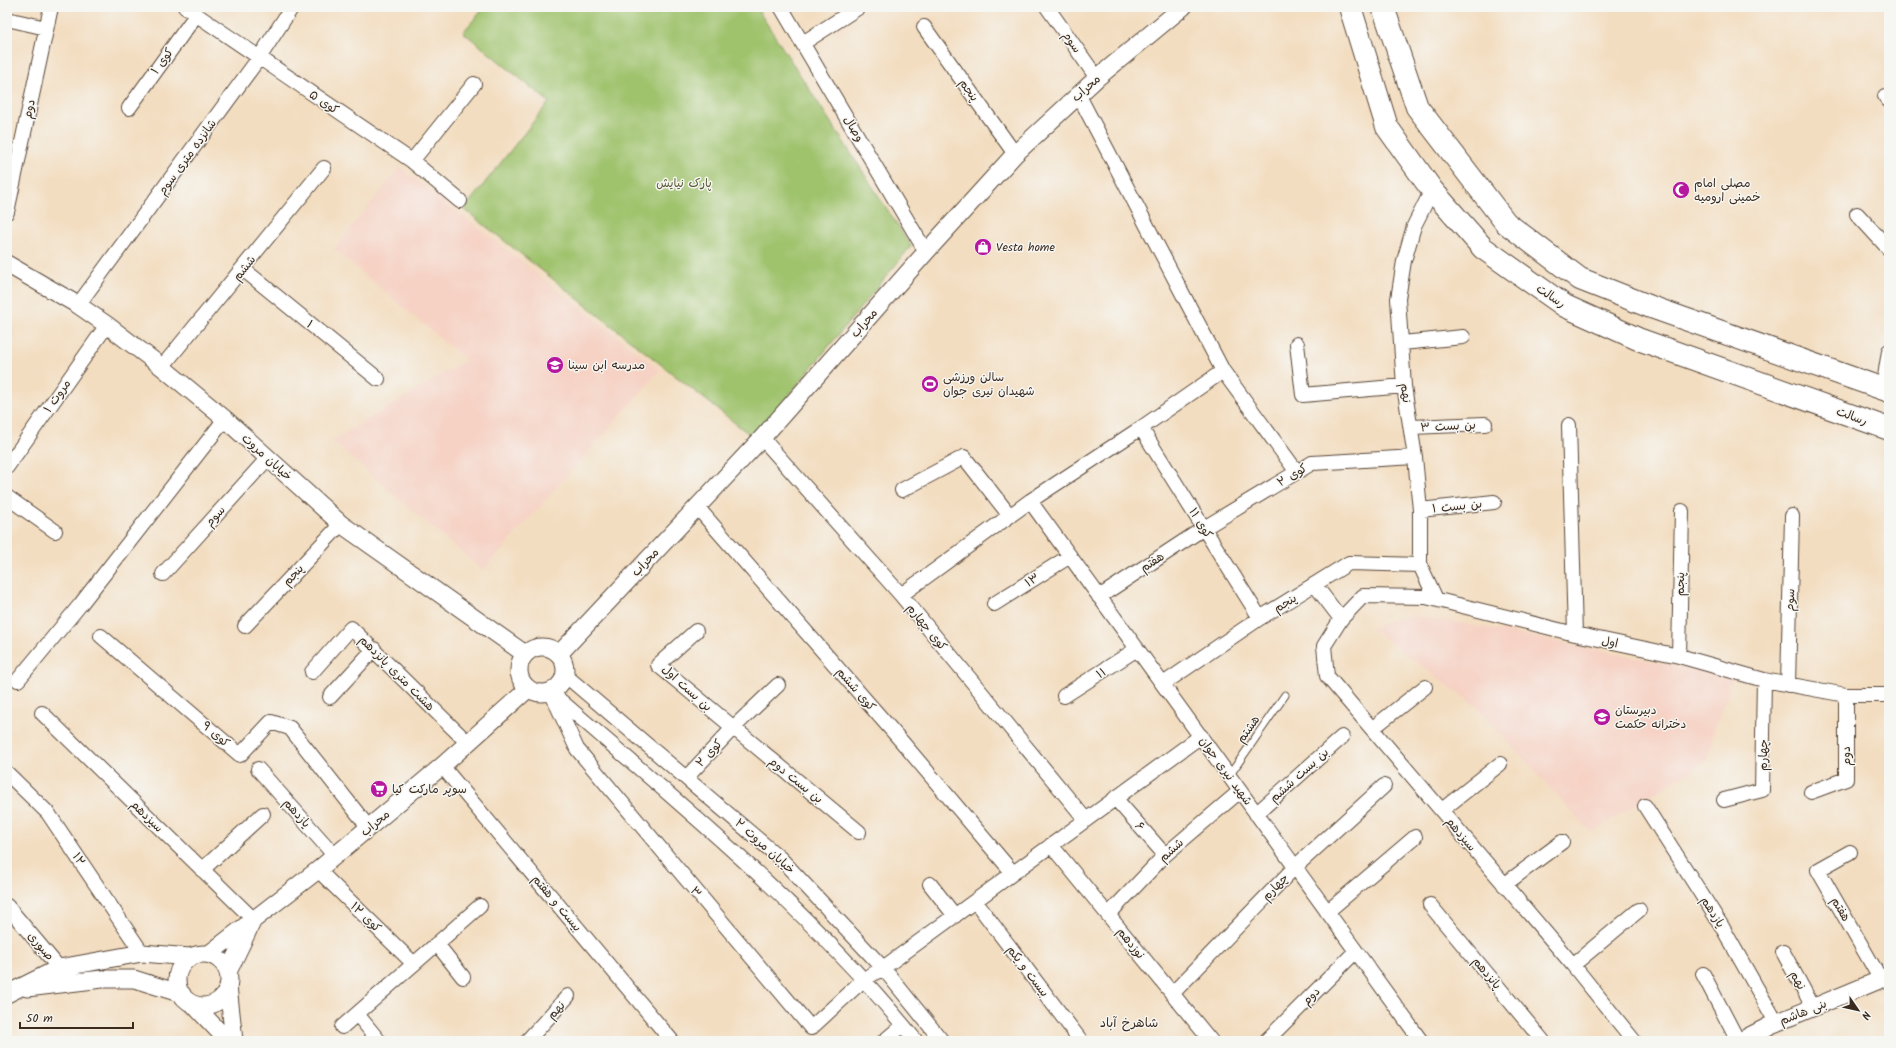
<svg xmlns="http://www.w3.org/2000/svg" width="1896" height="1048" font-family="Kalam,'Playpen Sans Arabic',sans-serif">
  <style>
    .built { fill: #f6d2c4 }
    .green { fill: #9fc26c; stroke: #6d7645 }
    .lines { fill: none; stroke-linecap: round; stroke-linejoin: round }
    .service-casing { stroke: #574536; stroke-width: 9 }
    .minor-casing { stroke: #574536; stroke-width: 16 }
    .tertiary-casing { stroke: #574536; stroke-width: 19 }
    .primary-casing { stroke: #574536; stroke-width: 24 }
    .service { stroke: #fff; stroke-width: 7 }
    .minor { stroke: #fff; stroke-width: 14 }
    .tertiary { stroke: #fff; stroke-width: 17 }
    .primary { stroke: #fff; stroke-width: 22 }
    .labels { text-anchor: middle; stroke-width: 3; stroke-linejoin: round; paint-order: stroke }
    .street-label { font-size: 12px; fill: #3b2a1e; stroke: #f6f6f2 }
    .park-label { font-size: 12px; fill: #595835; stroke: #f6f6f2 }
    .poi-label { font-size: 12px; fill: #3b2a1e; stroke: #f6f6f2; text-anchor: start }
    .neighbourhood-label { font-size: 13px; fill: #3b2a1e; stroke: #f6f6f2 }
  </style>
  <rect width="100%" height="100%" fill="#f6f6f2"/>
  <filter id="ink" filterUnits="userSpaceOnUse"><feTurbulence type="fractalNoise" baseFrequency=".025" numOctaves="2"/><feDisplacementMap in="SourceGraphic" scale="8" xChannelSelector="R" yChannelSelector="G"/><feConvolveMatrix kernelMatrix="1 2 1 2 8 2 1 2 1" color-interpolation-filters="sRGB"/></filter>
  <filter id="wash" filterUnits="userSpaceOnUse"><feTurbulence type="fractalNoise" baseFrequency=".012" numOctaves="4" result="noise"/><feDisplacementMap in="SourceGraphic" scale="16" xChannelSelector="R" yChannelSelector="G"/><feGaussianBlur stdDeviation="0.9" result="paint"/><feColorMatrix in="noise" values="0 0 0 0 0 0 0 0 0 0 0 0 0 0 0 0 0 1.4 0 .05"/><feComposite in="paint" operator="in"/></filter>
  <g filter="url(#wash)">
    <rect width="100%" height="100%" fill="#f3ddc0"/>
    <path class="built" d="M400,167L660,370L483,571L332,441L466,360L334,249Z
      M1411,615L1501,630L1734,677L1714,729L1708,760L1591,833L1476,706L1371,629L1390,620Z"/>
    <path class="green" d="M485,7H756L911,246L754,438L464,209L549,102L463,32Z"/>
  </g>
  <g filter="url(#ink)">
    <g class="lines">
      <defs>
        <path id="service" d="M1229,776L1285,695"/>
        <path id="minor" d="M185,7L412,161L460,201
          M781,7L926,252
          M1047,7L1097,78
          M7,19L46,28
          M924,27L1015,154
          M803,43L859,7
          M1885,96L1889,101
          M129,108L196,15
          M412,161L474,84
          M1432,190L1414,226L1404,261L1398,299L1404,386L1415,457L1420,510V565L1436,599
          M7,212L51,7
          M1857,214L1889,249
          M243,269L378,379
          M78,305L259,58L292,7
          M1402,343L1463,337
          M1297,344L1303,395L1404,386
          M162,367L324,168
          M1223,371L1297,472
          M1883,389L1889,351
          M1569,425L1575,634
          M1411,427L1485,424
          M1141,428L1260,618
          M762,438L901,595L1086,820
          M7,467L107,325
          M902,490L964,457L1010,516
          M7,497L55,531
          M1030,501L1421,1041
          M697,507L903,743L1013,873
          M1420,510L1494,502
          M163,574L268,458
          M1315,585L1341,619
          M901,595L1030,501L1141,428L1223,371L1078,94
          M1099,597L1204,528L1312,463L1415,457
          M994,604L1070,556
          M245,626L341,524
          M696,631L658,665L859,832
          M101,636L240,755L271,722L290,728L369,828
          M1679,656L1682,511
          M312,672L351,628L467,742
          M565,675L780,858L883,968L942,1041
          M18,680L80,605L225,419
          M1163,684L1260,618L1349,563L1420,565
          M1788,685L1792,516
          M551,692L577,749L811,1028L863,980L883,968L1201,736
          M554,695C680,804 811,910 916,1041
          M1064,696L1137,649
          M330,697L374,649
          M42,713L253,919
          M1373,728L1425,687
          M442,766L672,1041
          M258,769L335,856
          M7,773L48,813L142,953
          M686,778L733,728L778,685
          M1811,792L1846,779V695
          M1115,798L1165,855
          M1724,800L1762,790L1764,680
          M1645,806L1721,925L1776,1022
          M1442,810L1500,764
          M1256,814L1342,737
          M1051,845L1211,1041
          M1850,852L1818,870L1881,980
          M202,870L263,814
          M318,870L414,964
          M930,884L955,916
          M1504,885L1562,842
          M975,901L1081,1041
          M1430,905L1543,1041
          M7,906L59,968
          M1327,912L1415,837
          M1108,915L1165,855L1240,791
          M437,944L463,977
          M1783,952L1813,1007
          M1573,965L1639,910
          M1703,974L1738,1041
          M1172,994L1295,867L1384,786
          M357,1014L379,1041
          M342,1027L480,906
          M527,1041L568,996
          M884,1041L903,1025
          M1266,1041L1356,951
          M1634,1041L1573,965L1327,676L1324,646L1341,619L1363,596L1426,597L1575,634L1679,656L1764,680L1846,695H1889"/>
        <path id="tertiary" d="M7,264L78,305L107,325L162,367L225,419L341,524L525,654
          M519 670a23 23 0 1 1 46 0a23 23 0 1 1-46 0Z
          M559,654L762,438L926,252L1015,154L1097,78L1183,7
          M209,954L318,870L442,766L528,689
          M177 980a26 26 0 1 1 52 0a26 26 0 1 1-52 0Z
          M228,972L252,922
          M228,986L234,1041
          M27,988L102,979H134L182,994
          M7,994L59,968L142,953L190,957
          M193,1004L228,1041
          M1740,1041L1771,1025L1889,976"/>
        <path id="primary" d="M1350,7L1387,127L1432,190L1483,248L1565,306L1638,339L1889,429
          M1383,7L1417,107L1506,223L1580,279L1651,307L1889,391"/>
      </defs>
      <use href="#service" class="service-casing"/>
      <use href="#minor" class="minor-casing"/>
      <use href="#tertiary" class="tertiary-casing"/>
      <use href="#primary" class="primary-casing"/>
      <use href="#service" class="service"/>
      <use href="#minor" class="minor"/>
      <use href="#tertiary" class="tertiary"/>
      <use href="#primary" class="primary"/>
    </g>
  </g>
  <defs>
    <symbol id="mosque-disc" viewBox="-11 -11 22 22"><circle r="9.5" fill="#b5179e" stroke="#f6f6f2"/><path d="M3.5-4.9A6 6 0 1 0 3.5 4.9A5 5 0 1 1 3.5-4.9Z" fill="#fff"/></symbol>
    <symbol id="shop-disc" viewBox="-11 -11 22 22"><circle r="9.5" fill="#b5179e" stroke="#f6f6f2"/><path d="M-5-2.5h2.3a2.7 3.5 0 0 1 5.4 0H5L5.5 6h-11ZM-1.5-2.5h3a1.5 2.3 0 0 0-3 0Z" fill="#fff"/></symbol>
    <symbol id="school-disc" viewBox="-11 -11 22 22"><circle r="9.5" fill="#b5179e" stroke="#f6f6f2"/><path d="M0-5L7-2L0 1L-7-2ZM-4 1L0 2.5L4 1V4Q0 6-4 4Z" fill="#fff"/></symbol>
    <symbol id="stadium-disc" viewBox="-11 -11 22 22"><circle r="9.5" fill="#b5179e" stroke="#f6f6f2"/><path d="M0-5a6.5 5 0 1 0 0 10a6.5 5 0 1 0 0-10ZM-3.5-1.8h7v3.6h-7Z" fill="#fff"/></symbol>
    <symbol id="supermarket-disc" viewBox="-11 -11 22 22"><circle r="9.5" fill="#b5179e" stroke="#f6f6f2"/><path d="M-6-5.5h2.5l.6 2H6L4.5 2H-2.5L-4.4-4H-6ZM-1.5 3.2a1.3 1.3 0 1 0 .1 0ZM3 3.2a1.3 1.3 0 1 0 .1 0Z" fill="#fff"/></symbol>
  </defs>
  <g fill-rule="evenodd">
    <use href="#mosque-disc" x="1671" y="180" width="20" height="20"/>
    <use href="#shop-disc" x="973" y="237" width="20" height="20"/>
    <use href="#school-disc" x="545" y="355" width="20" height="20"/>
    <use href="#stadium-disc" x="920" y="374" width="20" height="20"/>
    <use href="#school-disc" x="1592" y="707" width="20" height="20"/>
    <use href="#supermarket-disc" x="369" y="779" width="20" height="20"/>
  </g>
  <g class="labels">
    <g class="street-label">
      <text transform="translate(1072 42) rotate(55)" y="4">سوم</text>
      <text transform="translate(162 61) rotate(-54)" y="4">کوی ۱</text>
      <text transform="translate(1086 88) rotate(-42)" y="4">محراب</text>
      <text transform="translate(969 90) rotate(54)" y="4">پنجم</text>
      <text transform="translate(324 102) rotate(34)" y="4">کوی ۵</text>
      <text transform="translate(29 109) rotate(-78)" y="4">دوم</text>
      <text transform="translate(854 129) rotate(59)" y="4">وصال</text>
      <text transform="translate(187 157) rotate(-54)" y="4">شانزده متری سوم</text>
      <text transform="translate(244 268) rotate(-51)" y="4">ششم</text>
      <text transform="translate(1551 296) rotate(34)" y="4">رسالت</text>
      <text transform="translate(864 323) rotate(-49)" y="4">محراب</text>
      <text transform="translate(310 324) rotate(39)" y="4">۱</text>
      <text transform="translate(1406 393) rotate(83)" y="4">نهم</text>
      <text transform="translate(57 396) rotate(-55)" y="4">مروت ۱</text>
      <text transform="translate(1852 416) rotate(20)" y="4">رسالت</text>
      <text transform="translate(1448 426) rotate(-3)" y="4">بن بست ۳</text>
      <text transform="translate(267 457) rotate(42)" y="4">خیابان مروت</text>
      <text transform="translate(1292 475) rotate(-31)" y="4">کوی ۲</text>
      <text transform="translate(1457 506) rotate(-6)" y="4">بن بست ۱</text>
      <text transform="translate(215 516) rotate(-48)" y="4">سوم</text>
      <text transform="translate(1201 523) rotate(58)" y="4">کوی ۱۱</text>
      <text transform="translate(645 562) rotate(-47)" y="4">محراب</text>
      <text transform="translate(1152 562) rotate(-33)" y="4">هفتم</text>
      <text transform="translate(293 575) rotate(-47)" y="4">پنجم</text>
      <text transform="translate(1032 580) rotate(-32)" y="4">۱۳</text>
      <text transform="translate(1680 584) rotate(-89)" y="4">پنجم</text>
      <text transform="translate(1790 600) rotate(-88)" y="4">سوم</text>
      <text transform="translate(1285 603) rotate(-31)" y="4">پنجم</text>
      <text transform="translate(927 627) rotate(51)" y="4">کوی چهارم</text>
      <text transform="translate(1610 642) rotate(12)" y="4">اول</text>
      <text transform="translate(397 673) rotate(45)" y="4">هشت متری پانزدهم</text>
      <text transform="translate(1101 673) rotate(-33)" y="4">۱۱</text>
      <text transform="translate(687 688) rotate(42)" y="4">بن بست اول</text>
      <text transform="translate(856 689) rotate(49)" y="4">کوی ششم</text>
      <text transform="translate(1248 729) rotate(-55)" y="4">هشتم</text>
      <text transform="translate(216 734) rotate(41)" y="4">کوی ۹</text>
      <text transform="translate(709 753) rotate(-47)" y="4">کوی ۲</text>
      <text transform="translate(1763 755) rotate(-89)" y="4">چهارم</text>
      <text transform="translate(1846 756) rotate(-90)" y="4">دوم</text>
      <text transform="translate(1226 771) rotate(54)" y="4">شهید نیری جوان</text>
      <text transform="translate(1299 775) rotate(-42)" y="4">بن بست ششم</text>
      <text transform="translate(796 780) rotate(39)" y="4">بن بست دوم</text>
      <text transform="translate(297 813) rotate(48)" y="4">یازدهم</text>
      <text transform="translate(147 816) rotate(44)" y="4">سیزدهم</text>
      <text transform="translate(375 823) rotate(-40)" y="4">محراب</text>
      <text transform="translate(1140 826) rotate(49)" y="4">۶</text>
      <text transform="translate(1461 834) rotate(50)" y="4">سیزدهم</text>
      <text transform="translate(765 846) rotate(42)" y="4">خیابان مروت ۲</text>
      <text transform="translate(1171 850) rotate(-42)" y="4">ششم</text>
      <text transform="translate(79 859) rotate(56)" y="4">۱۲</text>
      <text transform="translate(1275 887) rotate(-46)" y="4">چهارم</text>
      <text transform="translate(696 892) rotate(50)" y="4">۳</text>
      <text transform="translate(557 903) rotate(50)" y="4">بیست و هفتم</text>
      <text transform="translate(1841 909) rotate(60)" y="4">هفتم</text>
      <text transform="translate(1713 912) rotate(58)" y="4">یازدهم</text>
      <text transform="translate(366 917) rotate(44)" y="4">کوی ۱۲</text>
      <text transform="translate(1131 943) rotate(51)" y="4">نوزدهم</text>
      <text transform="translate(41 946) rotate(50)" y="4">صبوری</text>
      <text transform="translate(1028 971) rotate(53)" y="4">بیست و یکم</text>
      <text transform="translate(1487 973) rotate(50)" y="4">پانزدهم</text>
      <text transform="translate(1798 980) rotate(61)" y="4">نهم</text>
      <text transform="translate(1311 996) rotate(-45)" y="4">دوم</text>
      <text transform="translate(556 1010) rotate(-47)" y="4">نهم</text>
      <text transform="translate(1803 1012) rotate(-22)" y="4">بنی هاشم</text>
    </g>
    <g class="park-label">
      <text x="684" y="187">پارک نیایش</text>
    </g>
    <g class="poi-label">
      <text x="1694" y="187">مصلی امام<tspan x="1694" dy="14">خمینی ارومیه</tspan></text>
      <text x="996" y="251">Vesta home</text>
      <text x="568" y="369">مدرسه ابن سینا</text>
      <text x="943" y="381">سالن ورزشی<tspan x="943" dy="14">شهیدان نیری جوان</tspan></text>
      <text x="1615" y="714">دبیرستان<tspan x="1615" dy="14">دخترانه حکمت</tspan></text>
      <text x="392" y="793">سوپر مارکت کیا</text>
    </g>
    <g class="neighbourhood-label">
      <text x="1129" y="1027">شاهرخ آباد</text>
    </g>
  </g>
  <rect width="1896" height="1048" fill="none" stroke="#f6f6f2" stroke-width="24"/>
  <g transform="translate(1858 1010) rotate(124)" stroke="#f6f6f2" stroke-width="3" paint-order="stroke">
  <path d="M0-3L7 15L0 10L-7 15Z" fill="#3b2a1e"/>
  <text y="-6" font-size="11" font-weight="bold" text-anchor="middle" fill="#3b2a1e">N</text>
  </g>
  <path d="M20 1022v6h113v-6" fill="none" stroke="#3b2a1e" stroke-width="2"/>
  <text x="26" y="1022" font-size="12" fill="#3b2a1e" stroke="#f6f6f2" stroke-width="3" paint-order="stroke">50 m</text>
</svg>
